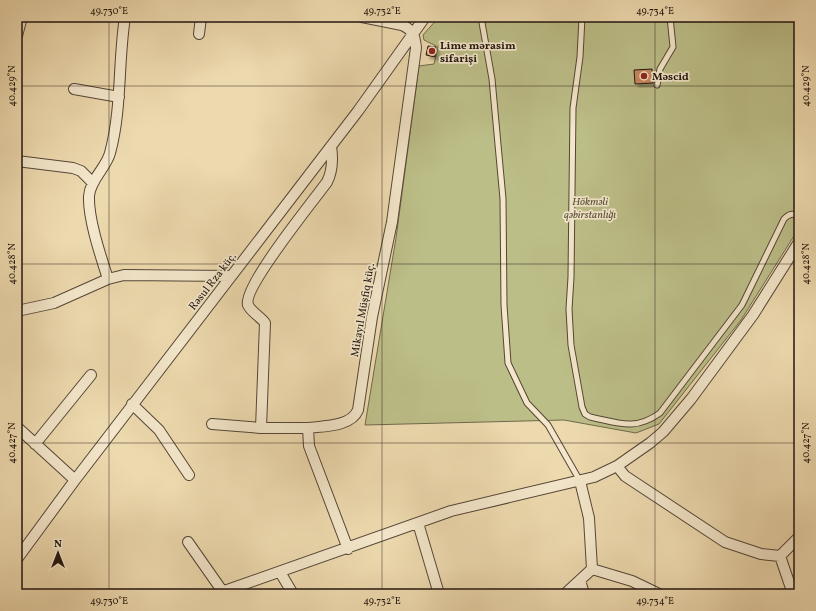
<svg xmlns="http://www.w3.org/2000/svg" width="816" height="611" font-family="Vollkorn,serif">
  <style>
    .green { fill: #bcbe88; stroke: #6e6a4c }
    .building { fill: #c9865e; stroke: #21150f; filter: url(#shadow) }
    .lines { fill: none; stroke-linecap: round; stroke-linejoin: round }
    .service-casing { stroke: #544637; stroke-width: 7 }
    .minor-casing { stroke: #544637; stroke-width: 12 }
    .service { stroke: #f3e6ca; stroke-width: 5 }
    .minor { stroke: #f3e6ca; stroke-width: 10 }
    .ticks { fill: none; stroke: #21150f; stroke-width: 1; stroke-opacity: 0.45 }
    .poi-dot { fill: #8f2418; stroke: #f3e6ca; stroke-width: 1.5 }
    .labels { text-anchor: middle; stroke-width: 3.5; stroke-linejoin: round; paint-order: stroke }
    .poi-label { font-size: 11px; font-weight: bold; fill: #21150f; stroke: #f3e6ca; text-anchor: start }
    .park-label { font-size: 11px; font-style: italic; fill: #575039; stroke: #f3e6ca }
    .street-label { font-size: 11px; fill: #21150f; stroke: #f3e6ca }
    .neatline { fill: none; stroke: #21150f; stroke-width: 1.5 }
    .ticks-label { font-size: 10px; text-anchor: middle; fill: #21150f }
  </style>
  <defs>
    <filter id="shadow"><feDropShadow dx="3.5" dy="3.5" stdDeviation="1" flood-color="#0004"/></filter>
  </defs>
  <rect width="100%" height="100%" fill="#edd9ae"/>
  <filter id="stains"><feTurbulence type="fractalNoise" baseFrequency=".005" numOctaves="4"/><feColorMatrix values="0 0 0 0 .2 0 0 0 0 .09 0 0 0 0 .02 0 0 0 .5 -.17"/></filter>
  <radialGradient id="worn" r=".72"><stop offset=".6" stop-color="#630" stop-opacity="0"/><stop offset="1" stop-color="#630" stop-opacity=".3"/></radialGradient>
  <path class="green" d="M439,17H799V228L741,320L659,424L636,433L564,420L365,425L396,238L419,66L434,64L438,47L424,40L423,35Z"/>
  <path class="building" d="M428,46L436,47L435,57L426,55Z
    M652,69L653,83L635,84L634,70Z"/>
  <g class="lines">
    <defs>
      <path id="service" d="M481,17L492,79L503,199L504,305L508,363L527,403L548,425L580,481
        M582,17L580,57L573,108L571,277L569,309L571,345L582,407L585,414L590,417C619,423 635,431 660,413L742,305L784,219C789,214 792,213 799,216
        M657,85L660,69L673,47L670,17"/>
      <path id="minor" d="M199,34L201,17
        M17,36L22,17
        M74,89L119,97
        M17,161L73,168L81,171L93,183
        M108,279C101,257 88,219 89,196C90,180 106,168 110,153C122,109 118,61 125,17
        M17,311L54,303L108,279L124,275L231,276
        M132,404L159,430L189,475
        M212,424L261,428H308
        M17,427L75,480
        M261,428L265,323C261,317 251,312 248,305C242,288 314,200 327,182C333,170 333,159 331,146
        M35,444L91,375
        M617,466L625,476L725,542L761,554L780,556L799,537
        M580,481L589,518L592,569L632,581L659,594
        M418,523L439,594
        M188,542L223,592
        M348,549L309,446L308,428C323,426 351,427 358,410L372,317L392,222L416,48C415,36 413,30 402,25L362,17
        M780,556L793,594
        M17,559L75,480L358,111L425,17
        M280,572L293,594
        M580,580L584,594
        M216,594L451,511L594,477L617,466L650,443L663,432L691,399L753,315L799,242
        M565,594L592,569"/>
    </defs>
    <use href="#service" class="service-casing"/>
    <use href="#minor" class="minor-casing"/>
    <use href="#service" class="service"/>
    <use href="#minor" class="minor"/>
  </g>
  <path class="ticks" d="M109,17V594M382,17V594M655,17V594M17,86H799M17,264H799M17,443H799"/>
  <g class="poi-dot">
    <circle cx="432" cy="51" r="4"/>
    <circle cx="644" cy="76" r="4"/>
  </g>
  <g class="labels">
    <g class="poi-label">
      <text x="440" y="49">Lime mərasim<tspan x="440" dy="13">sifarişi</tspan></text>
      <text x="652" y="80">Məscid</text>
    </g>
    <g class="park-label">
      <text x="590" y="205">Hökməli<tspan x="590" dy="13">qəbirstanlığı</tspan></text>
    </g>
    <g class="street-label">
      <text transform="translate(212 281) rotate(-52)" y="4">Rəsul Rza küç.</text>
      <text transform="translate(362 310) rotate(-80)" y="4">Mikayıl Müşfiq küç.</text>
    </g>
  </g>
  <rect width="816" height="611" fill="none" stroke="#edd9ae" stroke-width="44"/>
  <g transform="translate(58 553)" stroke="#f3e6ca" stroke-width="3" paint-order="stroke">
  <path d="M0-3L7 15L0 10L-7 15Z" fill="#21150f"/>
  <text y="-6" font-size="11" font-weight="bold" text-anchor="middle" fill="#21150f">N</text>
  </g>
  <rect x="22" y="22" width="772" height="567" class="neatline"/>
  <g class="ticks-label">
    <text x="109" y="14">49.730°E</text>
    <text x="382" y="14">49.732°E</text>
    <text x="655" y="14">49.734°E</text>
    <text transform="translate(11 86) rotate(-90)" y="4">40.429°N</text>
    <text transform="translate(805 86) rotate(-90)" y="4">40.429°N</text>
    <text transform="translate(11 264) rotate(-90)" y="4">40.428°N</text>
    <text transform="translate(805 264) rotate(-90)" y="4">40.428°N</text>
    <text transform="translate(11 443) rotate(-90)" y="4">40.427°N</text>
    <text transform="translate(805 443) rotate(-90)" y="4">40.427°N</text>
    <text x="109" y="604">49.730°E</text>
    <text x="382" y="604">49.732°E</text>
    <text x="655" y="604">49.734°E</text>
  </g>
  <rect width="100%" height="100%" filter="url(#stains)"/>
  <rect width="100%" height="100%" fill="url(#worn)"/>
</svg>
